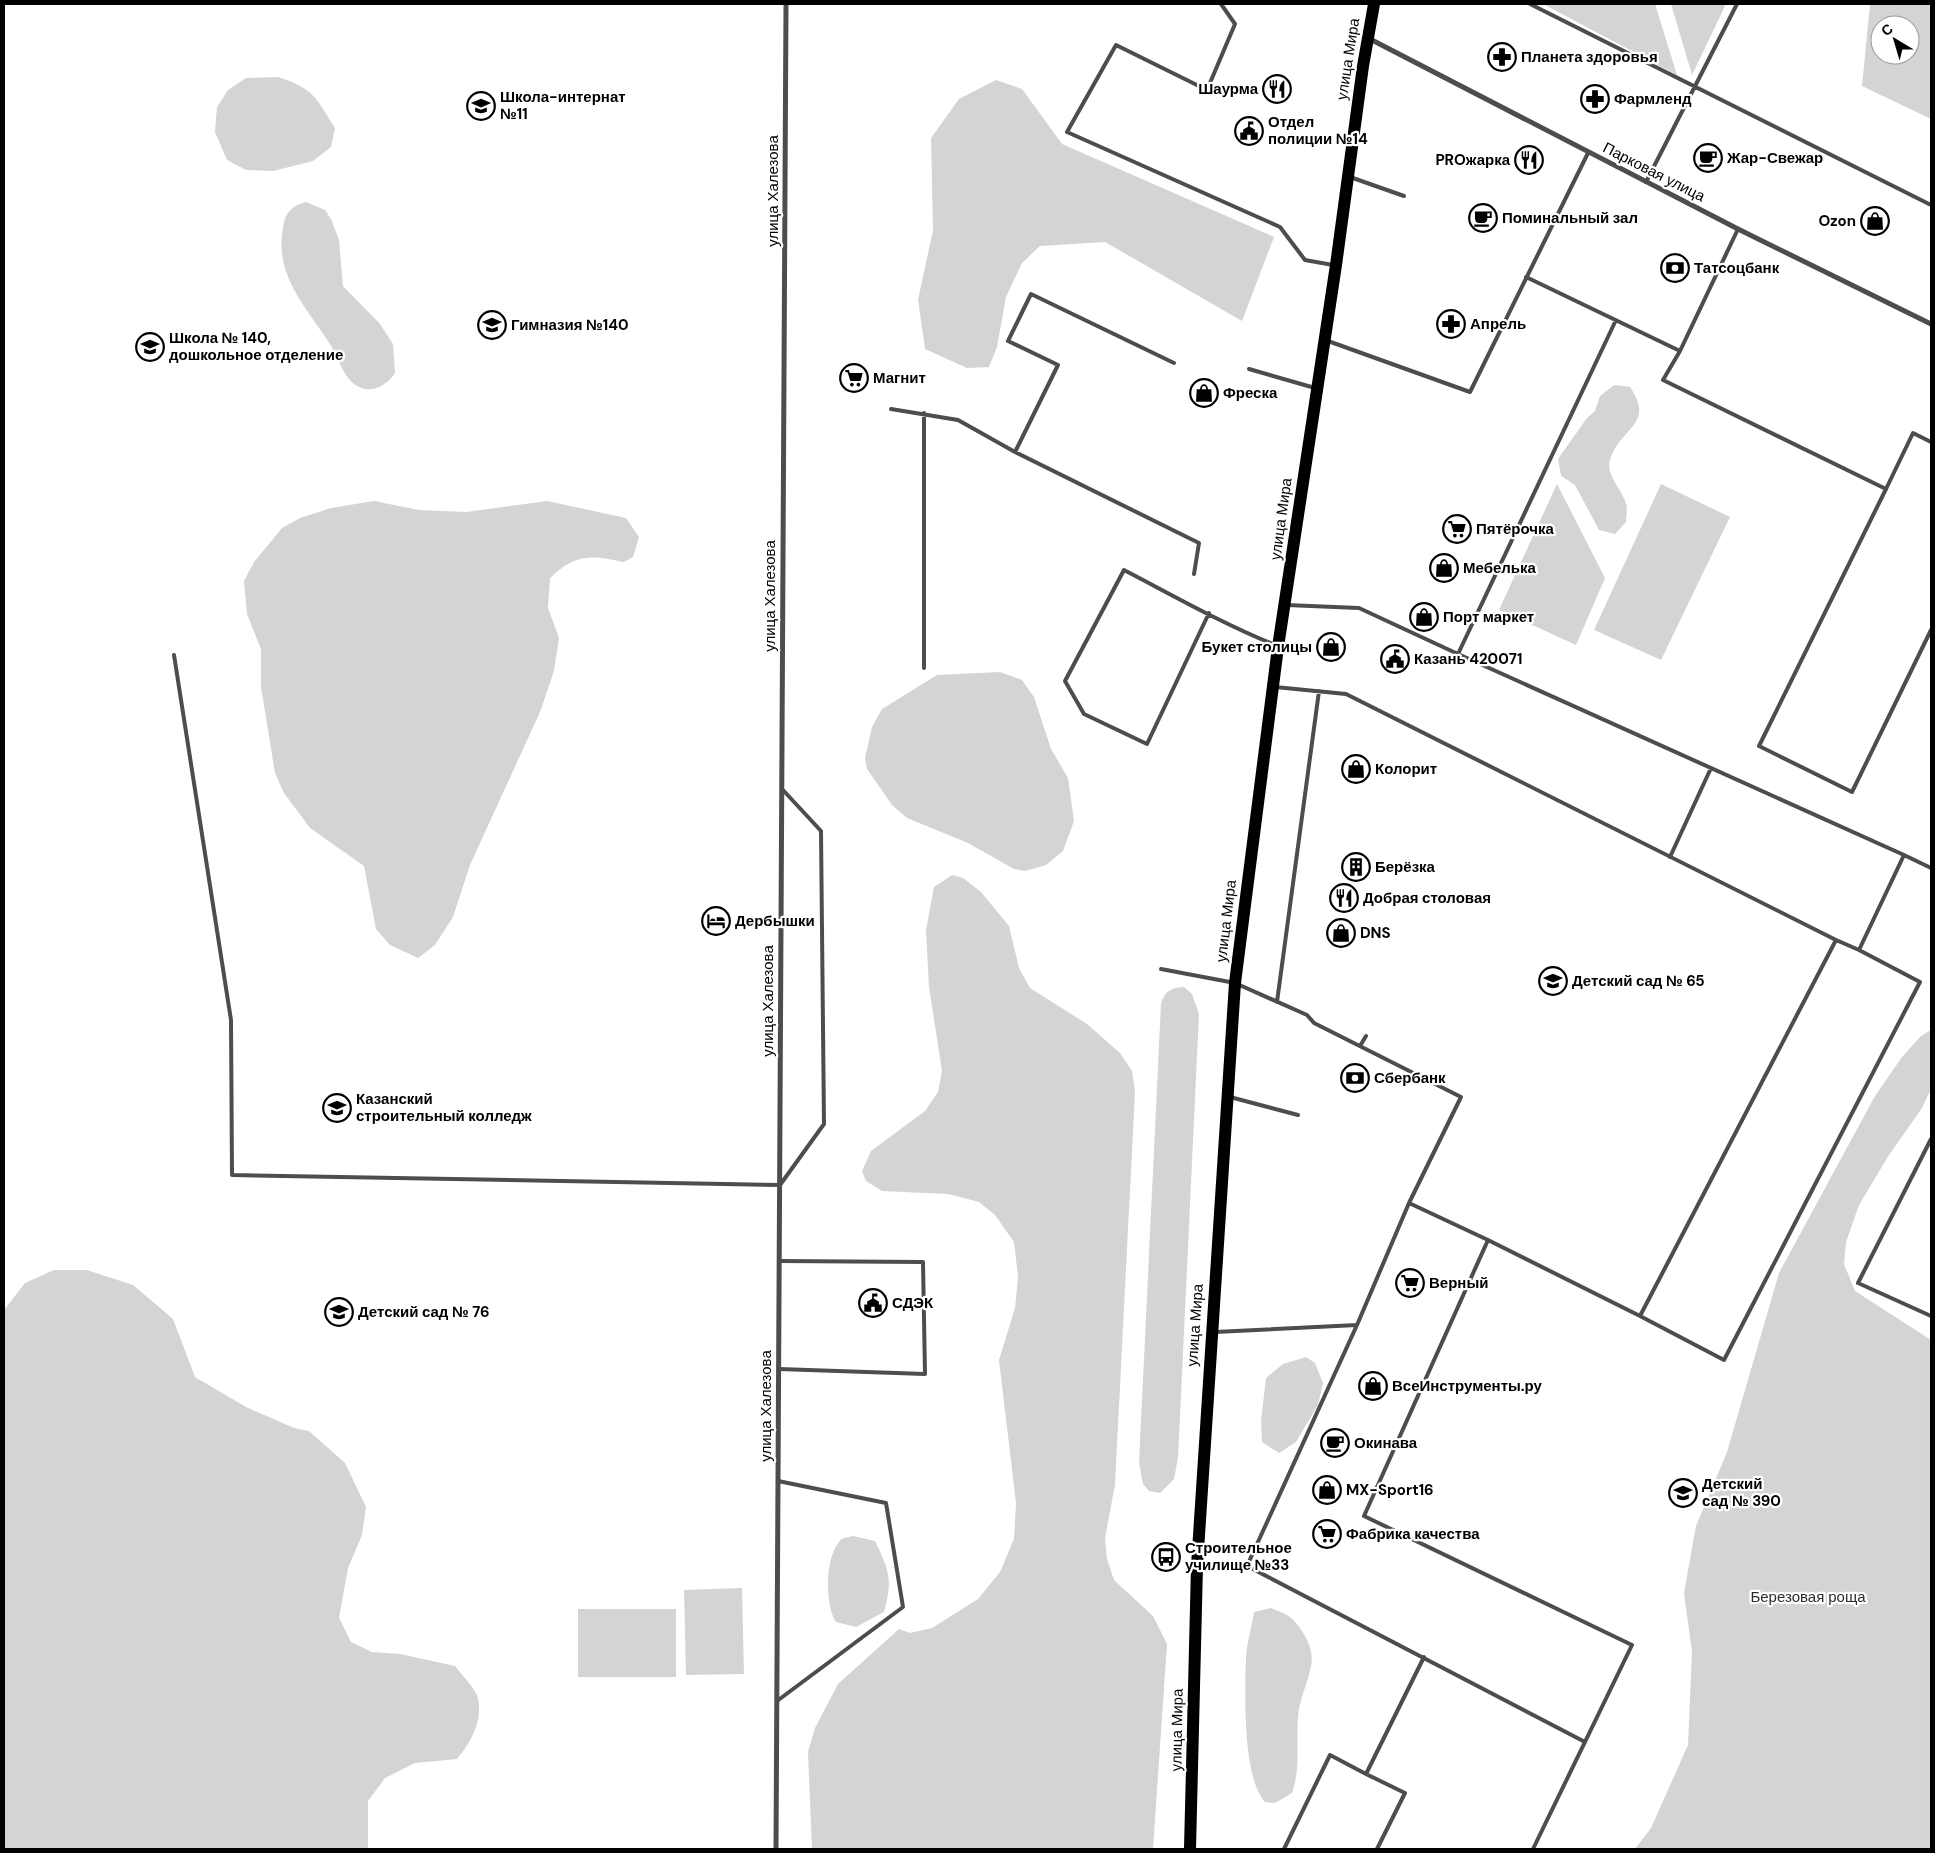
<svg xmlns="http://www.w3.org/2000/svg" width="1935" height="1853" font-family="'DM Sans',sans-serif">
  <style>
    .green { fill: #d4d4d4; fill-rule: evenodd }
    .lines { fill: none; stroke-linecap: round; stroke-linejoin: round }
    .service { stroke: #4d4d4d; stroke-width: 4 }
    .minor { stroke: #4d4d4d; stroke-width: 5 }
    .primary { stroke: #000; stroke-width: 12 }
    .labels { text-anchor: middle; stroke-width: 4.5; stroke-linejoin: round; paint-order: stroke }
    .poi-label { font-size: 15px; font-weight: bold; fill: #000; stroke: #fff; text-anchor: start }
    .street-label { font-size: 15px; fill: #000; stroke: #fff }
    .park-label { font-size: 15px; fill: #2b2b2b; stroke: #fff }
  </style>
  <rect width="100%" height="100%" fill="#fff"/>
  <path class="green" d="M1543,4H1655L1677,75Z
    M1671,4H1726L1692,75Z
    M1870,4H1931V119L1862,86ZM1880,25H1910V55H1880Z
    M278,77C315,89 315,97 335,128L331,147L313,161L273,171L246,170L227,160L215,132L217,107L228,90L246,78Z
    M996,80L1022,89L1062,144L1274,237L1242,321L1105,242L1040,246L1022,263L1006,297L997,347L989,367L967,368L925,349L918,300L933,230L931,138L959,99Z
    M306,202L325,210L331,219L339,240L343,286L380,324L393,344L395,373C388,384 373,394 359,387C343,379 339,358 330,344C306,307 274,275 283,228C285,213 291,206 306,202Z
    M1614,385L1630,387C1655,424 1622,427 1611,457C1603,475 1624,490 1627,507C1627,511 1626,517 1626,522L1615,534L1599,530L1575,485L1561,476L1558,459L1587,418L1595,411L1600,396Z
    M1557,484L1605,578L1576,645L1499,610Z
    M1661,484L1730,517L1661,660L1594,630Z
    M374,501L419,510L466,512L547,501L626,518L639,537L633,557L624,562C591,555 576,553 550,578L548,608L559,638L554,671L540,712L470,865L453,917L435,945L418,958L390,945L376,929L364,866L310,828L284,793L275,773L261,687V649L247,614L244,581L254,562L282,528L300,518L331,508Z
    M1000,672L1022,680L1034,697L1051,749L1068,778L1074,821L1063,851L1046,865L1025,871L1014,869L968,843L907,818L892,805L867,769L865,758L872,727L882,709L937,675Z
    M952,875L963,878L981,892L1009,926L1019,968L1030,988L1087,1024L1120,1053L1132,1071L1135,1092L1115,1485L1105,1538L1107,1559L1114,1580L1153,1616L1167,1644L1153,1849H812L808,1752L815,1728L838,1684L899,1629L910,1633L932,1628L978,1599L1000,1572L1014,1539L1016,1503L999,1360L1015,1308L1018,1277L1014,1242L995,1215L979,1202L948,1194L882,1191L866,1181L862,1171L871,1151L925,1111L938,1092L942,1071L929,987L926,930L934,887Z
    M1184,987L1192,994L1199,1014L1178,1458L1174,1479L1160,1493L1149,1491L1143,1484L1139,1463L1161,1004C1165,991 1170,988 1184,987Z
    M1931,1030V1089L1922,1108L1889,1155L1859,1205L1846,1242L1844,1264L1855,1291L1931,1340V1849H1635L1651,1828L1688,1745L1692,1652L1684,1593L1696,1526L1727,1452L1779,1273L1875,1096L1902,1057L1921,1036Z
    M54,1270H87L133,1285L173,1319L195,1377L246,1407L294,1428L309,1431L345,1463L366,1507L362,1535L348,1568L339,1618L351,1642L372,1652L400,1654L455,1666C461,1674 475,1688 478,1698C483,1721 471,1742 457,1759L415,1763L385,1778L368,1801V1849H4V1310L25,1283Z
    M1306,1357L1315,1363L1323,1383L1318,1405L1296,1442L1279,1453L1262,1442L1261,1421L1266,1378L1283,1364Z
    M853,1536L875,1541C889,1570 893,1580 884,1612L856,1627L836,1622C824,1604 825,1553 842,1539C845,1537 850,1537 853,1536Z
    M742,1588L744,1674L686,1675L684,1590Z
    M1271,1608C1277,1611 1286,1613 1291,1618C1303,1629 1315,1649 1311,1666C1308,1683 1299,1700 1298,1717C1296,1744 1301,1766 1292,1793L1275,1803L1265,1802C1242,1776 1245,1693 1246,1657C1247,1642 1252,1626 1254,1612Z
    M578,1609H676V1677H578Z"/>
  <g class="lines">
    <path class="service" d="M1221,4L1235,24L1207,90L1116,45L1067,132L1280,227L1305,260L1333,265
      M1530,4L1931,205
      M1350,177L1404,196
      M1646,182L1737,4
      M1738,229L1680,351L1663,380L1886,489L1759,746L1852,792L1931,630
      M1526,277L1680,351
      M1616,320L1458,654L1904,855
      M1328,341L1470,392L1588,153
      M1249,369L1315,388
      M891,409L958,420L1015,452L1199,543L1194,574
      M1015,452L1058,365L1008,341L1031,294L1174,363
      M1886,489L1913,433L1931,442
      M1286,605L1359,608L1458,654
      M1209,613L1147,744L1084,714L1065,681L1124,570C1174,596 1223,624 1275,645
      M174,655L231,1020L232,1175L780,1185L824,1124L821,831L782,789
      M924,668V413
      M1275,687L1346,694L1836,940L1640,1316L1488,1240L1364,1516L1632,1645L1533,1849
      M1670,857L1711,768
      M1836,940L1859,950L1904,855L1931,868
      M1161,969L1235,983L1307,1015L1314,1023L1461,1097L1409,1203L1488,1240
      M1277,1002L1319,691
      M1360,1046L1366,1036
      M1230,1097L1298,1115
      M1931,1139L1858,1283L1931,1316
      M1640,1316L1724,1360L1920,982L1859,950
      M1215,1332L1357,1325
      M779,1369L925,1374L923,1262L779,1261
      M1200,1566H1247L1585,1742
      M1247,1566L1357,1325L1409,1203
      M777,1701L903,1607L886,1503L778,1481
      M1284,1849L1330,1755L1366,1774
      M1377,1849L1405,1793L1366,1774L1424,1657"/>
    <path class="minor" d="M1368,38L1738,229L1931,324
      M776,1849L786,4"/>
    <path class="primary" d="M1190,1849L1197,1566L1235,983L1278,647L1336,265L1363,66L1374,4"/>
  </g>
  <defs>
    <symbol id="pharmacy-ring" viewBox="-11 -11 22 22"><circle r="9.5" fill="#fff" stroke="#000" stroke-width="1.5"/><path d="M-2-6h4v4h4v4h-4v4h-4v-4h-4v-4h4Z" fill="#000"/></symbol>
    <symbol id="restaurant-ring" viewBox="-11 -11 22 22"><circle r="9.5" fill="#fff" stroke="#000" stroke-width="1.5"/><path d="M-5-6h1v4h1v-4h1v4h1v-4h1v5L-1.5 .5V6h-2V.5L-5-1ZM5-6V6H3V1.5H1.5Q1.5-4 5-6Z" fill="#000"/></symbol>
    <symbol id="school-ring" viewBox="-11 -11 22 22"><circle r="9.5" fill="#fff" stroke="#000" stroke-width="1.5"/><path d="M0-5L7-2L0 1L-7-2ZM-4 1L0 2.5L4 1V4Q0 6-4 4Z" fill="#000"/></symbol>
    <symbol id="civic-ring" viewBox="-11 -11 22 22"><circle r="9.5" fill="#fff" stroke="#000" stroke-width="1.5"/><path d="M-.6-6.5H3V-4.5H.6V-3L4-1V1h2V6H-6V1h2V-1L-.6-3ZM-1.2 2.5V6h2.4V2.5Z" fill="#000"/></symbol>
    <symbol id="cafe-ring" viewBox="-11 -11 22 22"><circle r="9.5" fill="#fff" stroke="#000" stroke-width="1.5"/><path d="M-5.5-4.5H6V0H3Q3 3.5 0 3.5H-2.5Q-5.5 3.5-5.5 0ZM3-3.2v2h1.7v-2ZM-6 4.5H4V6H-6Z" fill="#000"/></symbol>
    <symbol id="shop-ring" viewBox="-11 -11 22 22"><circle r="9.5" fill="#fff" stroke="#000" stroke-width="1.5"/><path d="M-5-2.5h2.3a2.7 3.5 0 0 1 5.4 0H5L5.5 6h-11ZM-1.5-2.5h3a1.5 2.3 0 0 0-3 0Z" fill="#000"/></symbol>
    <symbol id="bank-ring" viewBox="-11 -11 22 22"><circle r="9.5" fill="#fff" stroke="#000" stroke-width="1.5"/><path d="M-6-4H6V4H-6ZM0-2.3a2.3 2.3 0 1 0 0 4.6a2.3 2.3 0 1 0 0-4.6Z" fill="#000"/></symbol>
    <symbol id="supermarket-ring" viewBox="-11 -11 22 22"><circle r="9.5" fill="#fff" stroke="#000" stroke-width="1.5"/><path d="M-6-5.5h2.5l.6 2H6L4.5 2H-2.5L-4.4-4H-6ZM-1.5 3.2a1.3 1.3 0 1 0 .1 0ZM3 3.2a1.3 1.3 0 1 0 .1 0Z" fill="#000"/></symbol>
    <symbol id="building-ring" viewBox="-11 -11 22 22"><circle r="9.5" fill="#fff" stroke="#000" stroke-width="1.5"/><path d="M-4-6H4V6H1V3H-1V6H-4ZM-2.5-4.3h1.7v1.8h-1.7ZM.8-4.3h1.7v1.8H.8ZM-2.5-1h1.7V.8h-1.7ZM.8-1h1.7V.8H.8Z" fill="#000"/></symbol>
    <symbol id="hotel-ring" viewBox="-11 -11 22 22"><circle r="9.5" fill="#fff" stroke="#000" stroke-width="1.5"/><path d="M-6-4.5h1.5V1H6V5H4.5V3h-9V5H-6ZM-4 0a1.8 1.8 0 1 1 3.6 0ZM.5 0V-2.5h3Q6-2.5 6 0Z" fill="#000"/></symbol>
    <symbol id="university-ring" viewBox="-11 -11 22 22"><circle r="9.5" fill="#fff" stroke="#000" stroke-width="1.5"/><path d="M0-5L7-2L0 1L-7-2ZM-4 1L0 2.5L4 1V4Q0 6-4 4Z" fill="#000"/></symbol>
    <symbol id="bus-ring" viewBox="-11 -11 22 22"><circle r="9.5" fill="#fff" stroke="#000" stroke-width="1.5"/><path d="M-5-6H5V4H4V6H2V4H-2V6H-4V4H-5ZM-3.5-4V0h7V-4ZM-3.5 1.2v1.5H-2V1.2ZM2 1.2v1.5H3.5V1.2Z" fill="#000"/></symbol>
  </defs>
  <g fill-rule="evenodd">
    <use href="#pharmacy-ring" x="1486" y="41" width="32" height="32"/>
    <use href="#restaurant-ring" x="1261" y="73" width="32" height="32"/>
    <use href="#pharmacy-ring" x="1579" y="83" width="32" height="32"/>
    <use href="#school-ring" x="465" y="90" width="32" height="32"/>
    <use href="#civic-ring" x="1233" y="115" width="32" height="32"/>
    <use href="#cafe-ring" x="1692" y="142" width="32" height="32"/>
    <use href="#restaurant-ring" x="1513" y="144" width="32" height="32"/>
    <use href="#cafe-ring" x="1467" y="202" width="32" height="32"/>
    <use href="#shop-ring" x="1859" y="205" width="32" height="32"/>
    <use href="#bank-ring" x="1659" y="252" width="32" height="32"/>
    <use href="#pharmacy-ring" x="1435" y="308" width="32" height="32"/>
    <use href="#school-ring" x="476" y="309" width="32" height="32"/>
    <use href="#school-ring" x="134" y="331" width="32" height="32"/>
    <use href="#supermarket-ring" x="838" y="362" width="32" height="32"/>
    <use href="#shop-ring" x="1188" y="377" width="32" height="32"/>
    <use href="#supermarket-ring" x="1441" y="513" width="32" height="32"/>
    <use href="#shop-ring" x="1428" y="552" width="32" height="32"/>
    <use href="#shop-ring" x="1408" y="601" width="32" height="32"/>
    <use href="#shop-ring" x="1315" y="631" width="32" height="32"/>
    <use href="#civic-ring" x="1379" y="643" width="32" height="32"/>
    <use href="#shop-ring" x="1340" y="753" width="32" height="32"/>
    <use href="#building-ring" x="1340" y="851" width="32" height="32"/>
    <use href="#restaurant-ring" x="1328" y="882" width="32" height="32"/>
    <use href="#hotel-ring" x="700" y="905" width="32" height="32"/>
    <use href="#shop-ring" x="1325" y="917" width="32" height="32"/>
    <use href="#school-ring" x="1537" y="965" width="32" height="32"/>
    <use href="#bank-ring" x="1339" y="1062" width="32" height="32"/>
    <use href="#university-ring" x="321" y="1092" width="32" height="32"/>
    <use href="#supermarket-ring" x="1394" y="1267" width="32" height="32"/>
    <use href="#civic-ring" x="857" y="1287" width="32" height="32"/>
    <use href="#school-ring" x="323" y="1296" width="32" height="32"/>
    <use href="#shop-ring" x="1357" y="1370" width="32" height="32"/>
    <use href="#cafe-ring" x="1319" y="1427" width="32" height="32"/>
    <use href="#shop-ring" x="1311" y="1474" width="32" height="32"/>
    <use href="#school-ring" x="1667" y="1477" width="32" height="32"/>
    <use href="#supermarket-ring" x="1311" y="1518" width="32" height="32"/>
    <use href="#bus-ring" x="1150" y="1541" width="32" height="32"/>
  </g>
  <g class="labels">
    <g class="poi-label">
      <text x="1521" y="62">Планета здоровья</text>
      <text x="1258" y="94" text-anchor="end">Шаурма</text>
      <text x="500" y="102">Школа-интернат<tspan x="500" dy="17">№11</tspan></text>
      <text x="1614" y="104">Фармленд</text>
      <text x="1268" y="127">Отдел<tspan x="1268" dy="17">полиции №14</tspan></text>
      <text x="1727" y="163">Жар-Свежар</text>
      <text x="1510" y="165" text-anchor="end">PROжарка</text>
      <text x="1502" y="223">Поминальный зал</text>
      <text x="1856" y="226" text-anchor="end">Ozon</text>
      <text x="1694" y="273">Татсоцбанк</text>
      <text x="1470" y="329">Апрель</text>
      <text x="511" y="330">Гимназия №140</text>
      <text x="169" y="343">Школа № 140,<tspan x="169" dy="17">дошкольное отделение</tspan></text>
      <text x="873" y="383">Магнит</text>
      <text x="1223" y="398">Фреска</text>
      <text x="1476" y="534">Пятёрочка</text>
      <text x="1463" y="573">Мебелька</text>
      <text x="1443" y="622">Порт маркет</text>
      <text x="1312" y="652" text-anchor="end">Букет столицы</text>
      <text x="1414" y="664">Казань 420071</text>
      <text x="1375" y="774">Колорит</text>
      <text x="1375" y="872">Берёзка</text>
      <text x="1363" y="903">Добрая столовая</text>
      <text x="735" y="926">Дербышки</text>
      <text x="1360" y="938">DNS</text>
      <text x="1572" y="986">Детский сад № 65</text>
      <text x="1374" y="1083">Сбербанк</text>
      <text x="356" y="1104">Казанский<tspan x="356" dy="17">строительный колледж</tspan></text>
      <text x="1429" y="1288">Верный</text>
      <text x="892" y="1308">СДЭК</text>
      <text x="358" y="1317">Детский сад № 76</text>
      <text x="1392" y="1391">ВсеИнструменты.ру</text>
      <text x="1354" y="1448">Окинава</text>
      <text x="1702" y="1489">Детский<tspan x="1702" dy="17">сад № 390</tspan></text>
      <text x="1346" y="1495">MX-Sport16</text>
      <text x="1346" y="1539">Фабрика качества</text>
      <text x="1185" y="1553">Строительное<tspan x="1185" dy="17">училище №33</tspan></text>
    </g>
    <g class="street-label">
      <text transform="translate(1348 59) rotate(-81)" y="5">улица Мира</text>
      <text transform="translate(1654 172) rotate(27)" y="5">Парковая улица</text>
      <text transform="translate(773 191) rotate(-90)" y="5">улица Халезова</text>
      <text transform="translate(1281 519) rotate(-82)" y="5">улица Мира</text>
      <text transform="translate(770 596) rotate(-90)" y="5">улица Халезова</text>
      <text transform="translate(1226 921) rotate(-83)" y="5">улица Мира</text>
      <text transform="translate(768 1001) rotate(-90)" y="5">улица Халезова</text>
      <text transform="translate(1195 1325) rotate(-86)" y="5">улица Мира</text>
      <text transform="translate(766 1406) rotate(-90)" y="5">улица Халезова</text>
      <text transform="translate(1177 1730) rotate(-89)" y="5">улица Мира</text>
    </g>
    <g class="park-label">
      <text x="1808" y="1602">Березовая роща</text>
    </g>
  </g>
  <rect width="1935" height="1853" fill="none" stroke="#000000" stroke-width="10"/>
  <g transform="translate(1895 40) rotate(322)"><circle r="24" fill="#ffffff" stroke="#999999"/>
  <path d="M0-4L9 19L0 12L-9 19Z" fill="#000000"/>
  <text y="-8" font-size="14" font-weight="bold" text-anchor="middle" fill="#000000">С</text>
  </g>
</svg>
